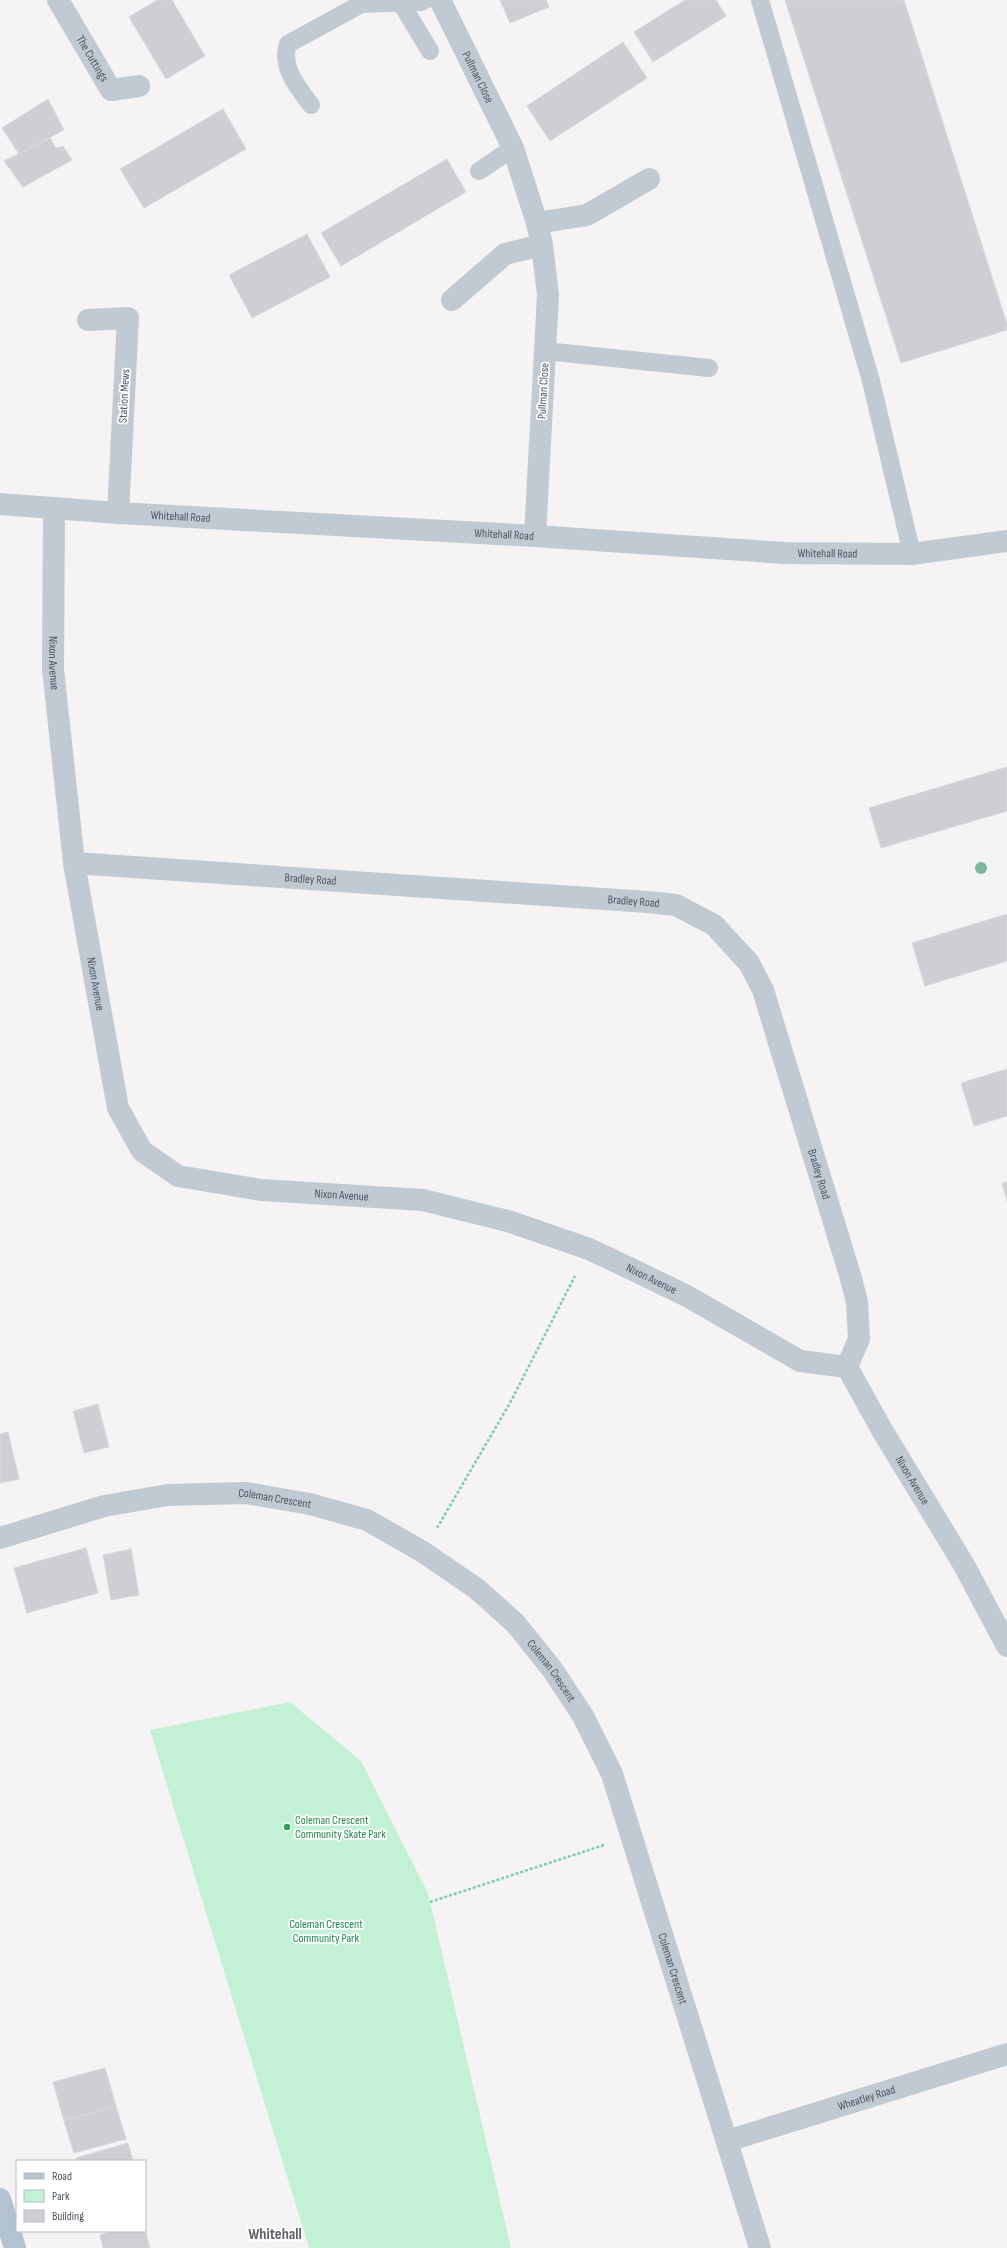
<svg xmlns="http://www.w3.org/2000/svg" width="1007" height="2248" font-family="'Sofia Sans Condensed',sans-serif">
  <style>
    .green { fill: #c3f1d5 }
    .building { fill: #cdcfd5; stroke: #d7d9de }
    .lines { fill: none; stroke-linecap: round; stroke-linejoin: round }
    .path { stroke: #7ad0a6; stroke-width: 2.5; stroke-dasharray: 3 2; stroke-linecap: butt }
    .service { stroke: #c1cad2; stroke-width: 18 }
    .minor { stroke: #c1cad2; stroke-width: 22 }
    .primary { stroke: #b3c2d1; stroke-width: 22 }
    .tree { fill: #7bb799 }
    .leisure-dot { fill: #2e9e5b; stroke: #fff; stroke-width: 1.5 }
    .labels { text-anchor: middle; stroke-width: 3.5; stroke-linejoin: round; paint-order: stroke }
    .street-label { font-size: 12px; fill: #4a5661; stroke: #fff }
    .leisure-label { font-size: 12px; fill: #27864d; stroke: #fff; text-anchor: start }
    .park-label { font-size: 12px; fill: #17864f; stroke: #fff }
    .district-label { font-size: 16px; font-weight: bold; fill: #5f6368; stroke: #fff }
  </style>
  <rect width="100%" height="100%" fill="#f5f3f3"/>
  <path class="green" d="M290,1702L361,1761L428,1893L511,2248H309L150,1730Z"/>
  <path class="building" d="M157,0H172L205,56L166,79L129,17Z
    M500,0H546L549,7L510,23Z
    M685,0H716L726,16L653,62L634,32Z
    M785,0H904L1007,324V330L901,363Z
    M623,42L647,78L550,141L527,106Z
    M48,99L64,130L19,154L2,128Z
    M223,109L246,149L144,208L120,169Z
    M50,138L56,148L63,146L72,160L23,187L4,161Z
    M447,159L466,192L341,266L321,233Z
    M307,234L330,277L252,318L229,275Z
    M1007,767V811L881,848L869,808Z
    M1007,914V961L925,986L912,943Z
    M1007,1069V1116L974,1126L961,1083Z
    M1007,1182V1201L1002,1183Z
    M98,1404L109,1447L84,1453L73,1411Z
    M8,1432L19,1479L0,1483V1434Z
    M86,1548L98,1593L27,1613L14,1568Z
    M131,1549L139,1595L111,1600L103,1555Z
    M105,2068L116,2106L64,2121L53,2082Z
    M116,2106L126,2139L74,2153L64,2121Z
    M128,2143L133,2161H77L76,2158Z
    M145,2230L150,2248H103L100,2235L113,2231Z"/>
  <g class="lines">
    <path class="path" d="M437,1528L510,1403L575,1276
      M430,1902L604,1845"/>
    <path class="service" d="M760,0L871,381L912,554
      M401,3L430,51
      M311,105C298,88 280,66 288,44L361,4L421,2L425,0
      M479,171L513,148
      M545,351L709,368"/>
    <g class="minor">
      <path id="s1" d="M58,0L111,90L139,86"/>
      <path id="s2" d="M440,0L513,148L537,223L542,245L548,295L535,536"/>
      <path d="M537,223L587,215L649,179"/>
      <path d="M452,300L505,254L542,245"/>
      <path d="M88,320L128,318L118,513"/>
      <path id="s3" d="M0,504L118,513L535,536L785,553L912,554L1007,541"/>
      <path id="s4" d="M54,508L53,669L74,863L118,1108L142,1151L178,1176L261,1190L423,1200L508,1221L589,1249L625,1266L687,1296L800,1361L847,1367"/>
      <path id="s5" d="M74,863L648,902L676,905L714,925L749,963L763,990L850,1275L857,1302L859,1339L847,1367"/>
      <path id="s6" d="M847,1367L882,1430L964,1565L1007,1646"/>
      <path id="s7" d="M0,1538L104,1506L168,1495L246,1493L310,1504L367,1520L423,1552L477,1589L515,1623L552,1669L583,1716L612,1774L760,2248"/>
      <path id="s8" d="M727,2141L1007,2054"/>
    </g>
    <path class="primary" d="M0,2199L15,2248"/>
  </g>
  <circle class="tree" cx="981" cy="868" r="6"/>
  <circle class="leisure-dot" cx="287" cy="1827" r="4"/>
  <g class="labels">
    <g class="street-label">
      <text dy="4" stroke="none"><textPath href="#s1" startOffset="68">The Cuttings</textPath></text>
      <text dy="4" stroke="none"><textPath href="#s2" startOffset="86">Pullman Close</textPath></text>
      <text transform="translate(543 391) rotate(-87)" y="4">Pullman Close</text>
      <text transform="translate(124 396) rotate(-87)" y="4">Station Mews</text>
      <text dy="4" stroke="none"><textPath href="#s3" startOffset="181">Whitehall Road</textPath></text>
      <text dy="4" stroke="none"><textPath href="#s3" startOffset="505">Whitehall Road</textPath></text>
      <text dy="4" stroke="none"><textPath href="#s3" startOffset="829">Whitehall Road</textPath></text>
      <text dy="4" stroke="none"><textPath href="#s4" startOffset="155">Nixon Avenue</textPath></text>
      <text dy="4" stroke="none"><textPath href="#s5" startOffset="237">Bradley Road</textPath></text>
      <text dy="4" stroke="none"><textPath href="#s5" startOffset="561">Bradley Road</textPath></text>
      <text dy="4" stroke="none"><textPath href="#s4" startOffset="479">Nixon Avenue</textPath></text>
      <text dy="4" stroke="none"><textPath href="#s5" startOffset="921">Bradley Road</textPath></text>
      <text dy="4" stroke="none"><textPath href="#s4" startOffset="863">Nixon Avenue</textPath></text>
      <text dy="4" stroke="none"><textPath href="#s4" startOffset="1187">Nixon Avenue</textPath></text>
      <text dy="4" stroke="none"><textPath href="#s6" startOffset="131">Nixon Avenue</textPath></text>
      <text dy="4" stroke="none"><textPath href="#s7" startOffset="281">Coleman Crescent</textPath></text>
      <text dy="4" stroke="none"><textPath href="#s7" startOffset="617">Coleman Crescent</textPath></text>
      <text dy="4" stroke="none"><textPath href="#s7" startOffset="941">Coleman Crescent</textPath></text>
      <text dy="4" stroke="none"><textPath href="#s8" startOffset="146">Wheatley Road</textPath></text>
    </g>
    <g class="leisure-label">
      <text x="295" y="1824">Coleman Crescent<tspan x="295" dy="14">Community Skate Park</tspan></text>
    </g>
    <g class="park-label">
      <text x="326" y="1928">Coleman Crescent<tspan x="326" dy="14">Community Park</tspan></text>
    </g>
    <g class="district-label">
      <text x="275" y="2239">Whitehall</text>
    </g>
  </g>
  <rect x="16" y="2160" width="130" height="72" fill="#ffffff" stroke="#b7bbc0"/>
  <rect x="24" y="2173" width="20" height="6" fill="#b3c2d1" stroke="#b7bbc0"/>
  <text x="52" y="2180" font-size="12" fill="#4a5661">Road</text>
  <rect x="24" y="2190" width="20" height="12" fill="#c3f1d5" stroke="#b7bbc0"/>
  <text x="52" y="2200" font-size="12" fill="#4a5661">Park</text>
  <rect x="24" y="2210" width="20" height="12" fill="#cdcfd5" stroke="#b7bbc0"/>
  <text x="52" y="2220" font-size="12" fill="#4a5661">Building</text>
</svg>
